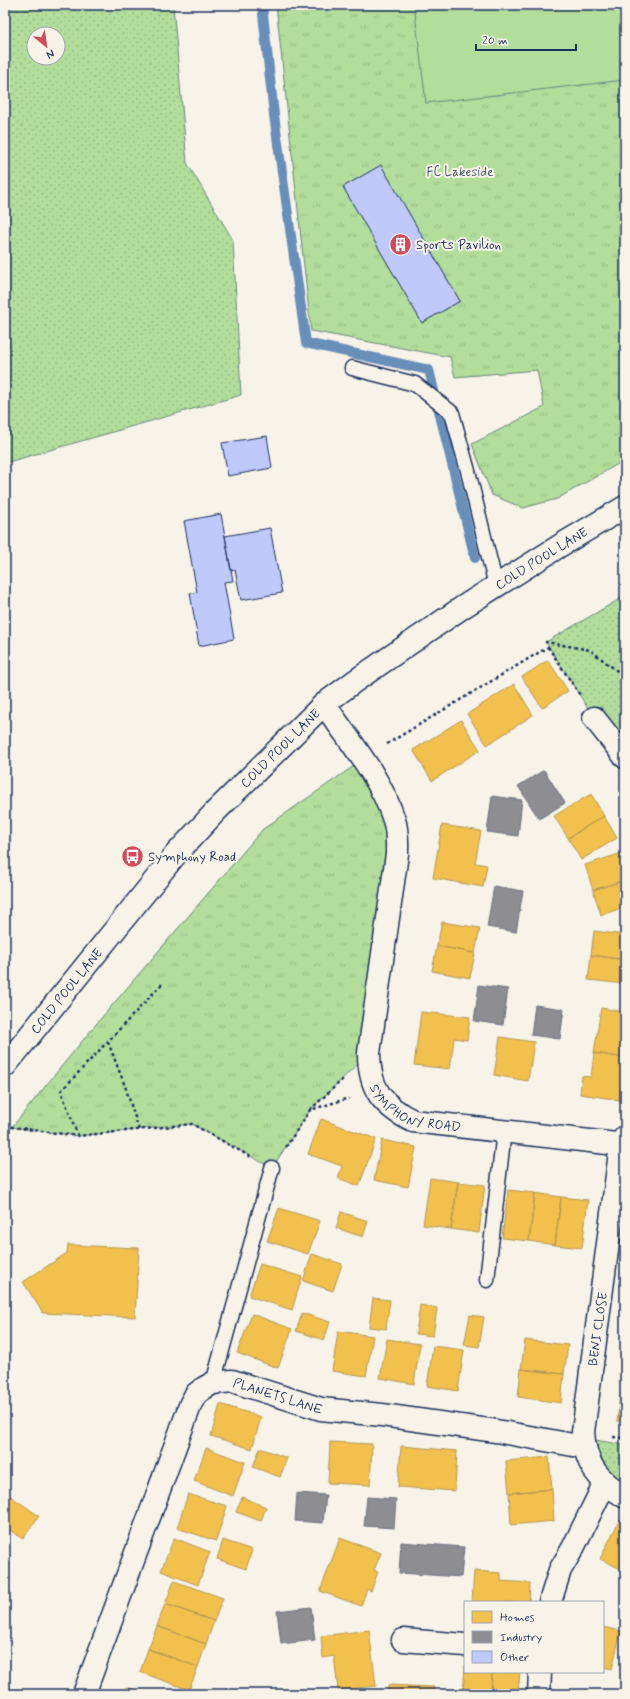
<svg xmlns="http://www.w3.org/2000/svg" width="630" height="1699" font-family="Mynerve,sans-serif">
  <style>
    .grass { fill: url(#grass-dots); stroke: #66867c; fill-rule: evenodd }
    .park { fill: url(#park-tufts); stroke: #66867c }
    .garden { fill: #b2dd9b; stroke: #66867c }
    .homes { fill: #f2c14e; stroke: #b29553 }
    .industry { fill: #8d8d92; stroke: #6b7182 }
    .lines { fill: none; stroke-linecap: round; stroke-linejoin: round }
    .stream { stroke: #678fba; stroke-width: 10 }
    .building { fill: #c0c9fb; stroke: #1b2f5e }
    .lane-casing { stroke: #1b2f5e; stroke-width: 17 }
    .street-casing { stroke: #1b2f5e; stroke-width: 25 }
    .secondary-casing { stroke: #1b2f5e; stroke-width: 25 }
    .path { stroke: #1b2f5e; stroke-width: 2.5; stroke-dasharray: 3 3; stroke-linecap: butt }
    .lane { stroke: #f7f3e8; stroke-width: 14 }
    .street { stroke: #f7f3e8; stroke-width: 22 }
    .secondary { stroke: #f7f3e8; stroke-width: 22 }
    .labels { text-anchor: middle; stroke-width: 4; stroke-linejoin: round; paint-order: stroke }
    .park-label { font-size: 13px; fill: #415a6d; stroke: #f7f3e8 }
    .poi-label { font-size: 13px; fill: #1b2f5e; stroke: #f7f3e8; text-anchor: start }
    .street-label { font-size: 13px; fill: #1b2f5e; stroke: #f7f3e8 }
  </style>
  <defs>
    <pattern id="grass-dots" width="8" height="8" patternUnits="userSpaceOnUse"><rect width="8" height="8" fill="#b2dd9b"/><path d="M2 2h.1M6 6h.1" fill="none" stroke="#98be88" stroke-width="1.8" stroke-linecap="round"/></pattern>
    <pattern id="park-tufts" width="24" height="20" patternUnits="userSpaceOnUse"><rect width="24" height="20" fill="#b2dd9b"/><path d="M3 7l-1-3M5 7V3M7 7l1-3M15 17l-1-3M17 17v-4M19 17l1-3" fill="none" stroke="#98be88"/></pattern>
  </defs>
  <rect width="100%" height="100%" fill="#f7f3e8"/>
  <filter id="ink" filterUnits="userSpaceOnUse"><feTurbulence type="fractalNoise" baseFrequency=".025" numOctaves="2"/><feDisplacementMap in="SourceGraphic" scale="8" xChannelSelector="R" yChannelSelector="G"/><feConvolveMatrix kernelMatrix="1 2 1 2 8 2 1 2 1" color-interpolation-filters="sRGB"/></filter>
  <g filter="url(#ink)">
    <path class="grass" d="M5,5H173L187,163L233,240L241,395L5,463ZM34,34H58V58H34Z
      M625,596V757L594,718L546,642Z
      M595,1440L625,1445V1486C608,1471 600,1463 595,1440Z"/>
    <path class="park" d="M276,5H625V460L557,499L523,508L492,495L472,444L544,407L537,370L455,377L450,357L311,331Z
      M364,759L395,821L369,1053L310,1110L272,1168L192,1124L78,1136L12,1127L97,1023L263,829Z"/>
    <path class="garden" d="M414,5H625V80L426,103Z"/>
    <path class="homes" d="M548,660L568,691L542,708L522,677Z
      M514,684L533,715L487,745L467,714Z
      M461,720L480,750L432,781L413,750Z
      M591,794L604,816L568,838L554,816Z
      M604,816L617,838L581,860L568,838Z
      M442,825L481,831L475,863L487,865L483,887L433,878Z
      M625,852V880L593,890L585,865Z
      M625,880V907L601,915L593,890Z
      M442,922L480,928L475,953L437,946Z
      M594,931L625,935V960L591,955Z
      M437,946L475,953L470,978L432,971Z
      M591,955L625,960V984L588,980Z
      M601,1008L625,1012V1058L594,1053Z
      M421,1012L470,1017L467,1040L454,1038L450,1069L414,1065Z
      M500,1037L534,1042L528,1081L494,1075Z
      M594,1053L625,1058L620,1100L580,1094L582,1076L591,1077Z
      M321,1119L376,1139L359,1186L338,1178L342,1166L308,1154Z
      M382,1140L416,1147L408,1187L374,1180Z
      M430,1178L458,1182L451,1229L423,1225Z
      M458,1182L485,1185L479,1233L451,1229Z
      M508,1190L535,1193L529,1241L502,1238Z
      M535,1193L561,1197L555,1245L529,1241Z
      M561,1197L588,1200L582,1248L555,1245Z
      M279,1208L320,1221L308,1254L267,1241Z
      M341,1212L368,1221L363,1237L336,1228Z
      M68,1245L139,1248L135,1317L43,1313L23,1282L67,1253Z
      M312,1254L342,1264L333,1291L303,1281Z
      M260,1264L302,1277L292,1310L249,1296Z
      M373,1298L390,1300L386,1329L369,1327Z
      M420,1305L437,1308L433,1336L416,1334Z
      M302,1313L330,1322L324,1340L296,1331Z
      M252,1314L292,1329L278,1368L237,1353Z
      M470,1315L484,1317L479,1347L464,1345Z
      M338,1331L373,1336L366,1376L332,1371Z
      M387,1339L420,1344L414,1384L380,1378Z
      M525,1340L568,1345L564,1374L521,1369Z
      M433,1346L464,1350L458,1391L427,1386Z
      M521,1369L564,1374L561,1403L518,1397Z
      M620,1397H625V1422L617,1421Z
      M220,1404L261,1417L252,1449L211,1436Z
      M330,1442L372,1444L370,1485L328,1483Z
      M401,1446L457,1451L455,1491L398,1487Z
      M206,1448L245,1462L233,1496L194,1481Z
      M260,1448L287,1458L280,1477L253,1467Z
      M549,1457L552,1489L509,1493L506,1461Z
      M552,1489L554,1521L511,1525L509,1493Z
      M6,1493L39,1516L23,1539L5,1527Z
      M188,1494L227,1506L216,1541L177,1528Z
      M242,1497L266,1507L261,1521L236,1512Z
      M620,1519L625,1522V1571L600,1559Z
      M174,1538L210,1552L198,1585L161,1571Z
      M340,1538L381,1553L374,1570L378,1572L371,1591L367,1589L361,1606L320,1591Z
      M223,1540L252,1550L246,1569L217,1559Z
      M474,1571L501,1573V1581L530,1583L529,1602H472Z
      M174,1581L223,1598L214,1621L165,1604Z
      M165,1604L214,1621L206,1644L157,1626Z
      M157,1626L206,1644L198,1667L148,1649Z
      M603,1627L621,1631L612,1669L603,1667Z
      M369,1630L376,1686L338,1690L334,1656L323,1658L321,1636Z
      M148,1649L198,1667L189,1690L140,1672Z
      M465,1666V1672H492L491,1694H463Z
      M492,1672H520L518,1694H491Z
      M388,1685L434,1687L433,1694H388Z
      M126,1687L145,1694H123Z"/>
    <path class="industry" d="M544,770L565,803L539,819L518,786Z
      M492,796L522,800L518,836L487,832Z
      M494,886L523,891L516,932L487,927Z
      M479,985L508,989L503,1025L474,1021Z
      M535,1005L564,1009L560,1039L531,1035Z
      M297,1493L326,1495L323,1523L295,1521Z
      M367,1497L396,1499L394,1528L364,1526Z
      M401,1542L464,1547L461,1577L399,1573Z
      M311,1607L315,1640L281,1644L277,1611Z"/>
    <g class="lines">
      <path class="stream" d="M262,5L274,115L306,343L429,370L475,558"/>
    </g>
    <path class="building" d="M381,165L460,301L422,323L343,187Z
      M267,436L272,468L228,476L222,443Z
      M221,514L233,581L224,582L234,639L199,646L190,593L197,592L184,521Z
      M270,528L282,593L241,600L235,570L231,571L225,536Z"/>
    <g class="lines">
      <defs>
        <path id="lane" d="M352,368L415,384L452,413L468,471L496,586
          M487,1280L504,1131
          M213,1383L272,1168"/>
        <g id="street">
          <path id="s1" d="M324,704C349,740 381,778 394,820C398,831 397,843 397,854L369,1053C369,1088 382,1106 413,1121L625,1145"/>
          <path d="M594,718L625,757"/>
          <path d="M625,1137L621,1145L583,1432C585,1465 598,1480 625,1497"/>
          <path d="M550,1602L560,1570L573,1548L605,1483"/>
          <path d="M403,1640L465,1645"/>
          <path id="s2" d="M84,1694L191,1403L196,1394L204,1388L213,1383L232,1381L321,1409L382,1415L496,1431L584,1447"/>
          <path d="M539,1694L540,1672"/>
        </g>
        <g id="secondary">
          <path id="s3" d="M5,1066L176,854L216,811L324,704L355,681L463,607L561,545L625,507"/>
        </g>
      </defs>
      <use href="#lane" class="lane-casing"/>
      <use href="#street" class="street-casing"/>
      <use href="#secondary" class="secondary-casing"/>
      <path class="path" d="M548,647L580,695
        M387,744L548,647L546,642L590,650L625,677
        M108,1042L125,1086L139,1130
        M310,1110L343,1079
        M5,1126L78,1136L192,1124L251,1157
        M78,1136L61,1091L163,983
        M286,1147L310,1110L349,1098
        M613,1437L625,1438"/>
      <use href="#lane" class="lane"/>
      <use href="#street" class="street"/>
      <use href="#secondary" class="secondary"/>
    </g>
  </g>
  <defs>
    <symbol id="building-disc" viewBox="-11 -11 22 22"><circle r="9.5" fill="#d1495b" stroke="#f7f3e8"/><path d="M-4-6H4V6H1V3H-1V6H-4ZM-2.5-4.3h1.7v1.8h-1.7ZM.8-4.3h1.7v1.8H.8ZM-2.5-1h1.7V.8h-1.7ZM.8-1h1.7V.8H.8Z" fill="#fff"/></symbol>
    <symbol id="bus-disc" viewBox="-11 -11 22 22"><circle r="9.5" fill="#d1495b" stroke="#f7f3e8"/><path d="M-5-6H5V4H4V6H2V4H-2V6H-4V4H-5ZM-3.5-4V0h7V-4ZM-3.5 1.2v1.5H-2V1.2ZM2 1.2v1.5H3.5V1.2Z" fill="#fff"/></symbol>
  </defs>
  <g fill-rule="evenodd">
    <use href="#building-disc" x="388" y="232" width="25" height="25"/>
    <use href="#bus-disc" x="120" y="844" width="25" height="25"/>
  </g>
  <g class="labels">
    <g class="park-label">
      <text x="460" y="176">FC Lakeside</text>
    </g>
    <g class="poi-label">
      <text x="416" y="249">Sports Pavilion</text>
      <text x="148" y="861">Symphony Road</text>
    </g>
    <g class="street-label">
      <text dy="5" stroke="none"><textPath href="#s3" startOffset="745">COLD POOL LANE</textPath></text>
      <text dy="5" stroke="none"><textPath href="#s3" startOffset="421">COLD POOL LANE</textPath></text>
      <text dy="5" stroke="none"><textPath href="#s3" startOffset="97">COLD POOL LANE</textPath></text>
      <text dy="5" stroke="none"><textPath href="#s1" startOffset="455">SYMPHONY ROAD</textPath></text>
      <text transform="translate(597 1329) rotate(-82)" y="5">BENI CLOSE</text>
      <text dy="5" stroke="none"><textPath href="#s2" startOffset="408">PLANETS LANE</textPath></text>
    </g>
  </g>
  <rect width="630" height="1699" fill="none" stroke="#f7f3e8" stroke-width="20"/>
  <rect x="10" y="10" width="610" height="1679" fill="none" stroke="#1b2f5e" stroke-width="1.5" filter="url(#ink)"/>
  <rect x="464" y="1601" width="140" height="72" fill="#f7f3e8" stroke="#9fa5b1"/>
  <rect x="472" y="1611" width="20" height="12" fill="#f2c14e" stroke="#9fa5b1"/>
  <text x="500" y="1621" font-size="12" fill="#1b2f5e">Homes</text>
  <rect x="472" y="1631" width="20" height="12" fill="#8d8d92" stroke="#9fa5b1"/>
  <text x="500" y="1641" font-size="12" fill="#1b2f5e">Industry</text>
  <rect x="472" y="1651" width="20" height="12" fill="#c0c9fb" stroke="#9fa5b1"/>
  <text x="500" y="1661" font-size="12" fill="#1b2f5e">Other</text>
  <g transform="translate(46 46) rotate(151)"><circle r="19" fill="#f7f3e8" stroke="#9fa5b1"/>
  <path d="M0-3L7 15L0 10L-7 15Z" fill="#d1495b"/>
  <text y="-6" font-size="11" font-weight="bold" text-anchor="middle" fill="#1b2f5e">N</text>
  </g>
  <path d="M476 44v6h100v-6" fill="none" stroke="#1b2f5e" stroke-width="2"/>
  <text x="482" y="44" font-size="12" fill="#1b2f5e" stroke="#f7f3e8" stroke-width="3" paint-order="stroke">20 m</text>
</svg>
